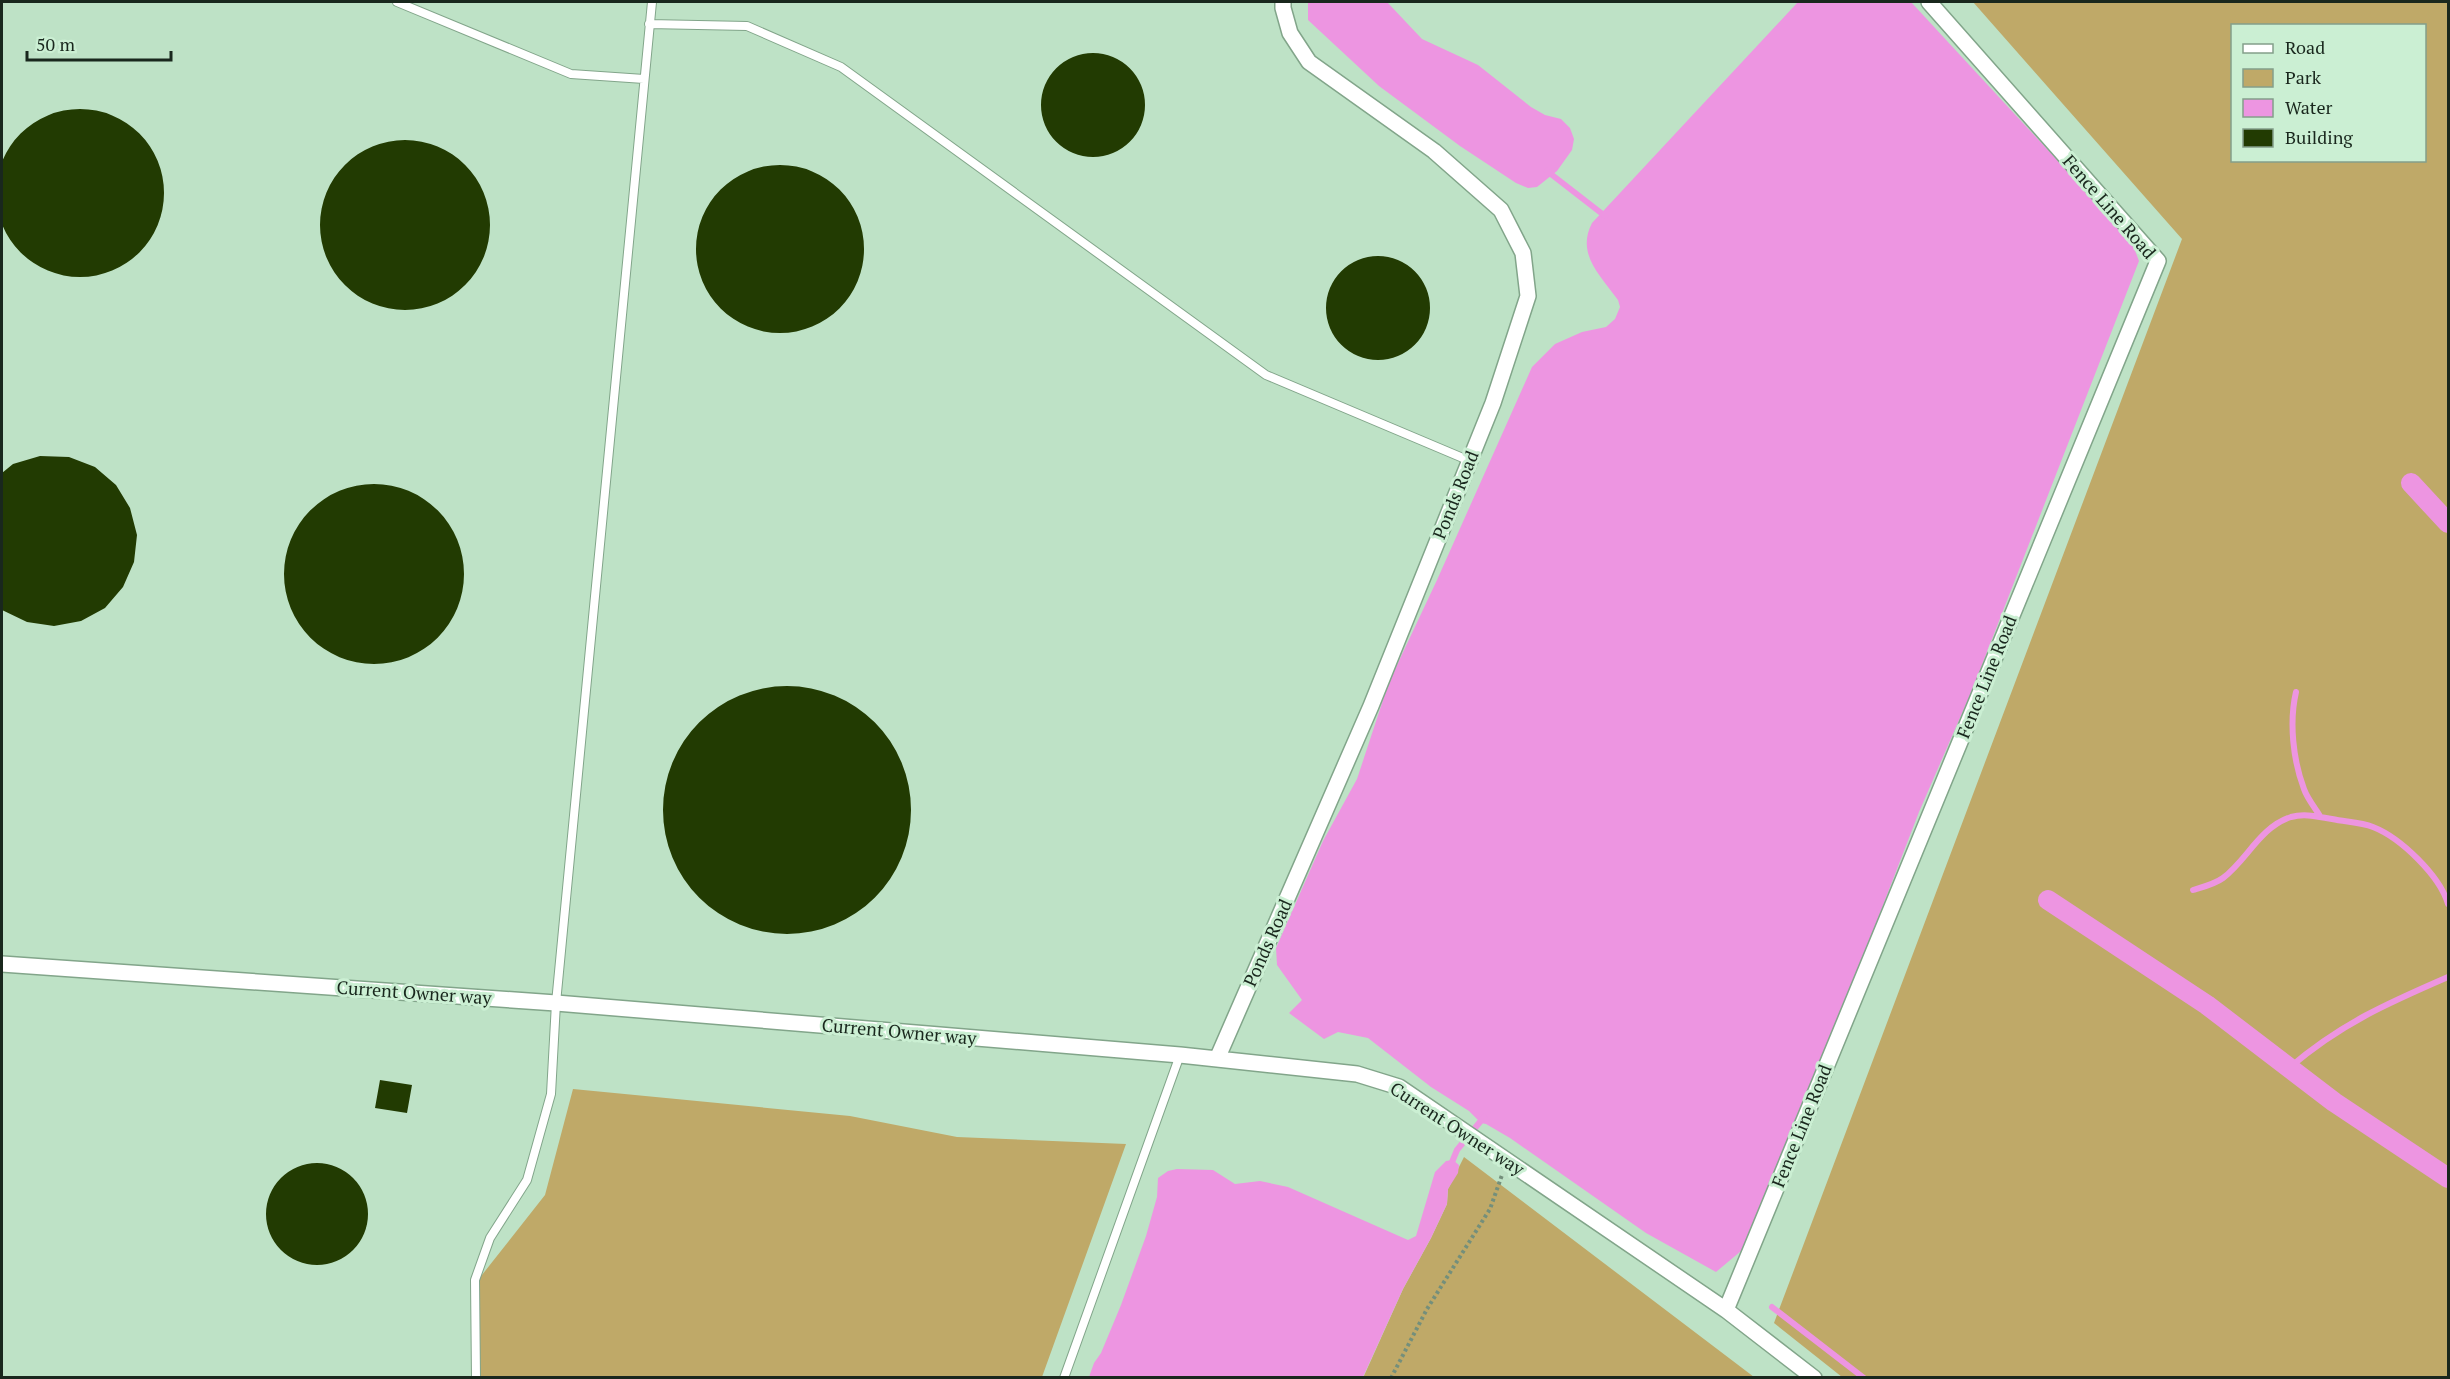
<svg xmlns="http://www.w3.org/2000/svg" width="2450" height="1379" font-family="'PT Serif',serif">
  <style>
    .green { fill: #bfa968; fill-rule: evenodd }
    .water { fill: #ed95e1 }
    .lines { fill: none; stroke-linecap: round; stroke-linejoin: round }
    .stream { stroke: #ed95e1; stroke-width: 6 }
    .canal { stroke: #ed95e1; stroke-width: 20 }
    .building { fill: #223b02 }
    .lane-casing { stroke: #82a58a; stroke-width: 10 }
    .street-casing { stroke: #82a58a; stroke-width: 18 }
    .path { stroke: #748f7b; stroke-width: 4; stroke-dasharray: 3 3; stroke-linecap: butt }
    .lane { stroke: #fff; stroke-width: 8 }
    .street { stroke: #fff; stroke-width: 15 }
    .labels { text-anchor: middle; stroke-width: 6; stroke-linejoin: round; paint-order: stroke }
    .street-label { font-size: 18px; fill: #19271d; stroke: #cbefd3 }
  </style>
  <rect width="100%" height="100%" fill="#bee2c6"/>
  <path class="green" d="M1973,2H2448V1377H1842L1774,1323L2182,239ZM2232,26H2424V160H2232Z
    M573,1089L850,1116L957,1137L1126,1144L1042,1377H480L478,1280L545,1195Z
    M1464,1157L1754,1377L1363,1378L1403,1289L1431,1238L1447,1204L1448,1189Z"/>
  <path class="water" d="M1308,2H1387L1422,39L1478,65L1531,107L1545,115L1561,119L1570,128L1574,139L1572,150L1557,171L1537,187L1528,188L1516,183L1460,146L1379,86L1308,20Z
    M1798,2H1911L2109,216L2134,248L2139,261L1973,688L1919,812L1868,944L1760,1208L1747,1246L1716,1272L1646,1233L1510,1138L1486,1124L1481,1123L1469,1111L1431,1087L1368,1038L1338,1032L1324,1039L1289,1013L1302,1000L1277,965L1276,948L1323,841L1357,779L1389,682L1437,580L1532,367L1555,344L1582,332L1606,327L1615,319L1620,307L1618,300C1600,275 1576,254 1592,223Z
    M1453,1160L1459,1165L1458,1173L1448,1189L1447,1204L1431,1238L1403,1289L1363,1377H1089L1094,1363L1101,1353L1121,1305L1146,1236L1157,1197L1158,1178L1168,1171L1177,1169L1213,1170L1235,1184L1260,1181L1288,1187L1408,1240L1416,1236L1435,1172L1446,1161Z"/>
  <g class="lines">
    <path class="stream" d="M1547,171L1605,216
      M2296,692C2289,722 2293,760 2304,789C2307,798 2315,808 2320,816
      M2193,890C2203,887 2215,884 2223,878C2247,860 2260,827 2291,817C2305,813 2319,817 2332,819C2346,822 2360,822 2373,827C2401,838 2440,876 2448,904
      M2289,1068C2340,1024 2388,1003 2448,977
      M1450,1167L1457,1150L1484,1117
      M1772,1307L1864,1378"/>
    <path class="canal" d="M2411,483L2448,523
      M2048,900L2207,1005L2334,1102L2448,1178"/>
  </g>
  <path class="building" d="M1041 105a52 52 0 1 1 104 0a52 52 0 1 1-104 0Z
    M-4 193a84 84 0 1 1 168 0a84 84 0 1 1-168 0Z
    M320 225a85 85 0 1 1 170 0a85 85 0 1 1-170 0Z
    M696 249a84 84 0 1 1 168 0a84 84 0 1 1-168 0Z
    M1326 308a52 52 0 1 1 104 0a52 52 0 1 1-104 0Z
    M40,456L69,457L95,467L116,485L130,508L137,535L134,562L123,587L105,608L81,621L54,626L27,622L2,610V473L13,464Z
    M284 574a90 90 0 1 1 180 0a90 90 0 1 1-180 0Z
    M663 810a124 124 0 1 1 248 0a124 124 0 1 1-248 0Z
    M380,1080L412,1085L407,1113L375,1108Z
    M266 1214a51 51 0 1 1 102 0a51 51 0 1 1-102 0Z"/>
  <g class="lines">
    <defs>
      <path id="lane" d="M397,2L571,74L644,79
        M649,24L747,26L841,67L1266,375L1470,461
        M476,1378L475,1280L490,1238L527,1180L551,1094L556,1003L652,2
        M1064,1378L1180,1055"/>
      <path id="street" d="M2,964L556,1003L1180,1055L1357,1074L1399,1087L1726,1310
        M1217,1059L1371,706L1493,403L1528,296L1523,253L1501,210L1434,151L1309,62L1290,33L1283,8V2
        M1814,1378L1726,1310L2158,261L1929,2"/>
    </defs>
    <use href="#lane" class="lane-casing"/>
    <use href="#street" class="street-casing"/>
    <path class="path" d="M1391,1378L1427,1309L1490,1209L1502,1175"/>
    <use href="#lane" class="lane"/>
    <use href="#street" class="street"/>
  </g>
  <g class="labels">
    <g class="street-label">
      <text transform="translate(2109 207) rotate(49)" y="6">Fence Line Road</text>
      <text transform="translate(1456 495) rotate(-68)" y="6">Ponds Road</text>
      <text transform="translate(1987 677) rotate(-68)" y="6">Fence Line Road</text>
      <text transform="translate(1268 943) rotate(-66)" y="6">Ponds Road</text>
      <text transform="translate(414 993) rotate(4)" y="6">Current Owner way</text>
      <text transform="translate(899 1032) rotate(5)" y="6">Current Owner way</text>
      <text transform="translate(1802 1126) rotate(-68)" y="6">Fence Line Road</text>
      <text transform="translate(1457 1129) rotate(33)" y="6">Current Owner way</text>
    </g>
  </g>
  <rect width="2450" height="1379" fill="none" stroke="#19271d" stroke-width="6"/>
  <rect x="2231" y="24" width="195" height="138" fill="#cbefd3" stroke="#849f8a" stroke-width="1.5"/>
  <rect x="2243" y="44" width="30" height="9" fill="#ffffff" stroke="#849f8a" stroke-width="1.5"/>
  <text x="2285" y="54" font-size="18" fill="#19271d">Road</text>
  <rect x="2243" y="69" width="30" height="18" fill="#bfa968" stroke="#849f8a" stroke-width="1.5"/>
  <text x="2285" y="84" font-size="18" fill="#19271d">Park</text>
  <rect x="2243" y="99" width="30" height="18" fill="#ed95e1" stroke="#849f8a" stroke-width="1.5"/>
  <text x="2285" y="114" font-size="18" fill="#19271d">Water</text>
  <rect x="2243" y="129" width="30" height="18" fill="#223b02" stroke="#849f8a" stroke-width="1.5"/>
  <text x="2285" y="144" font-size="18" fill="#19271d">Building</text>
  <path d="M27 51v9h144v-9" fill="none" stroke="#19271d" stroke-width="3"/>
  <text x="36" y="51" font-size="18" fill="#19271d" stroke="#cbefd3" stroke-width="4.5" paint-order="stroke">50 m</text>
</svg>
